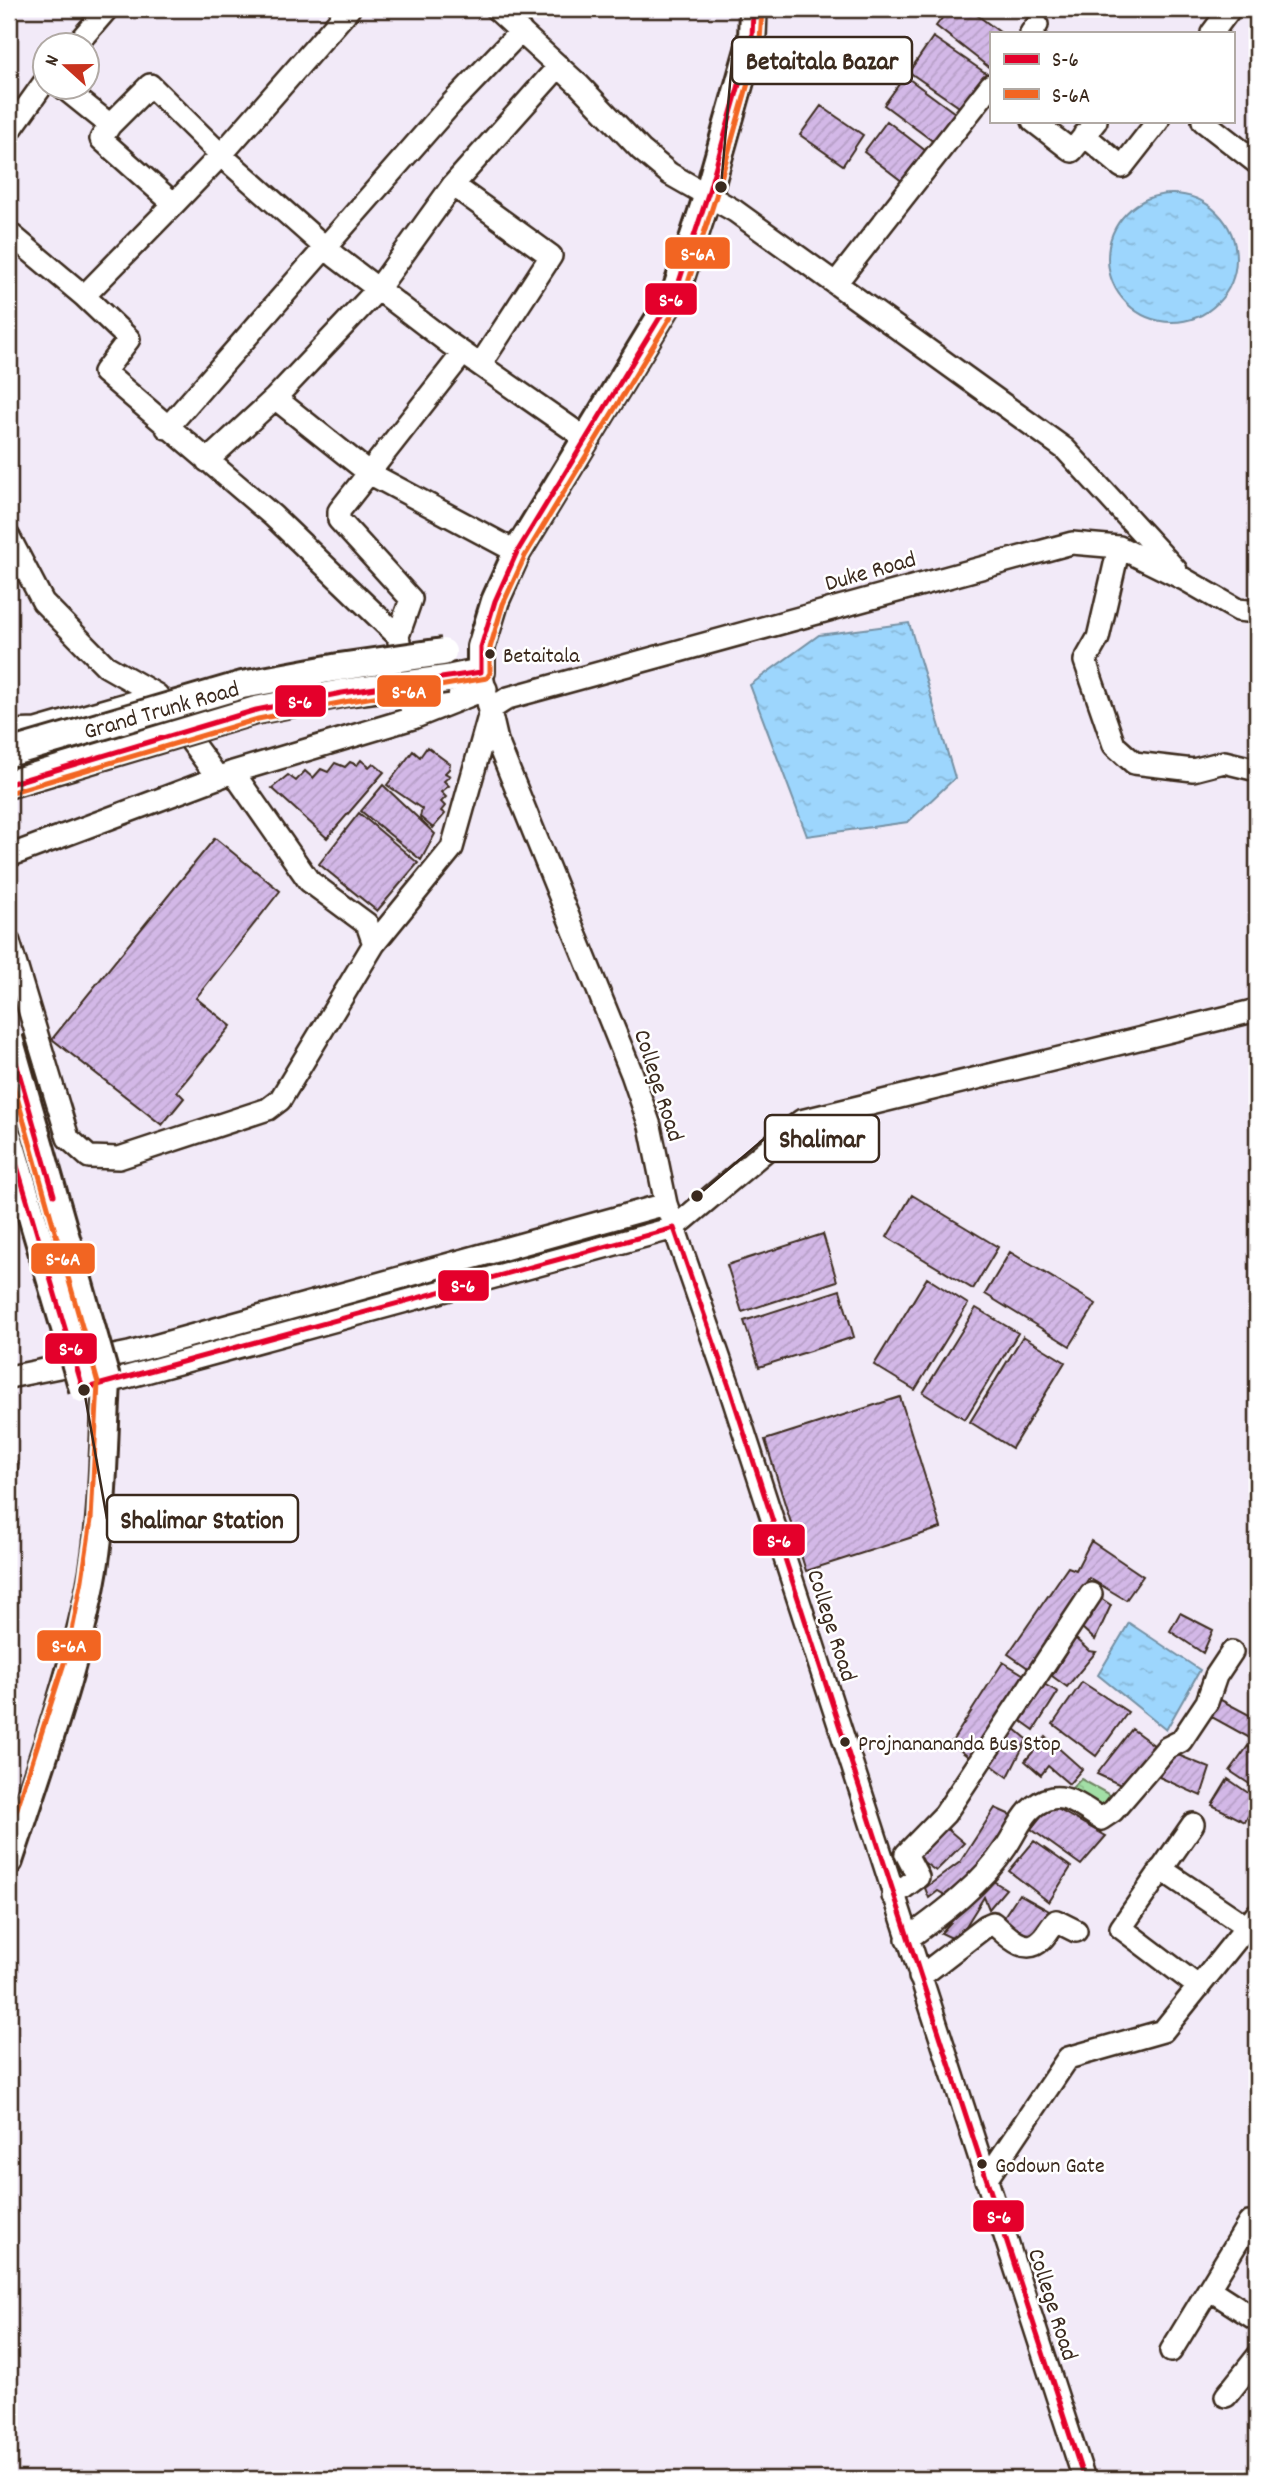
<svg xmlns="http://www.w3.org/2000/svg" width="1266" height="2488" font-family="Dekko,sans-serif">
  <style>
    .park { fill: url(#park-crowns); stroke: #6e8462; stroke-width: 2 }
    .water { fill: url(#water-ripples); stroke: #7691a4; stroke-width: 2 }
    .building { fill: url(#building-hatch); stroke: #3b2a1e; stroke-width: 2 }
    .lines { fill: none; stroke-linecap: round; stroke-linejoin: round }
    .minor-casing { stroke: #3b2a1e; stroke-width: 26 }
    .major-casing { stroke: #3b2a1e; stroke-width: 32 }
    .minor { stroke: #fff; stroke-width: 21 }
    .major { stroke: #fff; stroke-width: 26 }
    .major-bridge-casing { stroke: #3b2a1e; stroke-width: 32; stroke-linecap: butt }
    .major-bridge { stroke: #fff; stroke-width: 26 }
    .bus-1-casing { stroke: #fff; stroke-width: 10 }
    .bus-2-casing { stroke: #fff; stroke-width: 10 }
    .bus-1 { stroke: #e4002b; stroke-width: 5 }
    .bus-2 { stroke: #f26522; stroke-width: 5 }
    .bus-dot { fill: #3b2a1e; stroke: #fff; stroke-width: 2.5 }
    .labels { text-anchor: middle; stroke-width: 5; stroke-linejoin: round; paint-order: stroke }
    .bus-label { font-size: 22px; fill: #3b2a1e; stroke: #fff; text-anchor: start }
    .street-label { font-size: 24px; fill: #3b2a1e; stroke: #fff }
    .leader { fill: none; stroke: #3b2a1e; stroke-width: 2.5 }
    .callout-dot { fill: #3b2a1e; stroke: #fff; stroke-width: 2.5 }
    .callout { fill: #fff; stroke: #3b2a1e; stroke-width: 2.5 }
    .callout-label { font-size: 26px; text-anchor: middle; font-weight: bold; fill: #3b2a1e }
    .line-badge { stroke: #fff; stroke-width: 2.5 }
    .badge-label { font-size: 19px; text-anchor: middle; font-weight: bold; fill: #fff }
  </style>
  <defs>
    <pattern id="park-crowns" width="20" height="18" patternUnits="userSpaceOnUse" patternTransform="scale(1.75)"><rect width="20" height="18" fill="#a2dfa6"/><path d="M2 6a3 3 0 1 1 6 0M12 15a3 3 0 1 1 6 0" fill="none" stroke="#8cc08e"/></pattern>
    <pattern id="water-ripples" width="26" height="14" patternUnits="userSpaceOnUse" patternTransform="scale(1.75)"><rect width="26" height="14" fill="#9dd6fd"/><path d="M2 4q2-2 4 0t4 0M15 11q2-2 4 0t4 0" fill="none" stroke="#88b8d8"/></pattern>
    <pattern id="building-hatch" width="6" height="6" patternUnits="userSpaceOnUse" patternTransform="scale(1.75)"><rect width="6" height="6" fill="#d3b8e7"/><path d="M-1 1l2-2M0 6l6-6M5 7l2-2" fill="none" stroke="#b69ec6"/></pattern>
  </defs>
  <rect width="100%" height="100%" fill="#f2eaf8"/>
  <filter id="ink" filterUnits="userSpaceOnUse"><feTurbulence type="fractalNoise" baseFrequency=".0143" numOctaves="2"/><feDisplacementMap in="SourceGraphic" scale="14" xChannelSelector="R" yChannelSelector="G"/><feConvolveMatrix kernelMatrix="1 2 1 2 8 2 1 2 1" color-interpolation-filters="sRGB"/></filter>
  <g filter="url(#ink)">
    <path class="park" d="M1081,1779L1110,1795L1100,1810L1068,1792Z"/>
    <path class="water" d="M1108 258a64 64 0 1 1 128 0a64 64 0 1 1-128 0Z
      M909,623L955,778L908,822L807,836L750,685L819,635Z
      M1129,1623L1200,1670L1166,1730L1098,1675Z"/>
    <path class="building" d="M949,9H969L1001,33H991V69L936,26Z
      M933,37L990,76L965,111L909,72Z
      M905,76L959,116L938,145L884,105Z
      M821,106L863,135L843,165L800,135Z
      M887,121L931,155L907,185L864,152Z
      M427,747L450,764L449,769L445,773L450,776L444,781L449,786L441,792L446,797L441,802L445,806L441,811L445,814L433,828L420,817L422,809L387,785L413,751L420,757Z
      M361,760L369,767L373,763L384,772L327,838L272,788L288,775L296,781L305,771L313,778L321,769L328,772L335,763L345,767L350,762L357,765Z
      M383,785L435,834L421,860L361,811Z
      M359,813L418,863L377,911L319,864Z
      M215,838L280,891L196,998L231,1026L177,1091L184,1098L162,1125L52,1039Z
      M912,1195L998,1247L973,1289L887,1237Z
      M823,1234L837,1281L742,1312L727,1265Z
      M1010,1252L1096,1304L1070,1346L985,1294Z
      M927,1278L968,1304L915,1390L874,1365Z
      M840,1290L854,1337L759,1367L744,1321Z
      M976,1308L1018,1333L965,1419L923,1393Z
      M1023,1336L1065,1362L1012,1448L970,1422Z
      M900,1397L941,1528L806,1571L765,1440Z
      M9,1458L19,1463L15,1490L9,1488Z
      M1091,1541L1143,1576L1126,1600L1089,1578L1031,1670L1008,1654L1068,1567L1076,1570Z
      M1099,1597L1111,1605L1095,1640L1081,1627Z
      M1180,1613L1213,1630L1203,1653L1170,1631Z
      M1075,1638L1089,1651L1096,1652L1067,1687L1052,1676Z
      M1003,1662L1026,1676L971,1759L951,1743Z
      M1082,1682L1128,1712L1096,1756L1053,1724Z
      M1042,1683L1058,1692L1034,1730L1020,1720Z
      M1219,1699L1257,1719V1742L1208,1715Z
      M1014,1728L1027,1739L1008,1777L990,1764Z
      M1132,1729L1155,1746L1123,1786L1097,1774Z
      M1046,1737L1082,1769L1069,1784L1048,1766L1041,1775L1025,1761Z
      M1248,1746L1257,1753V1789L1230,1771Z
      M1173,1753L1210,1768L1201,1796L1159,1777Z
      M1228,1779L1257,1799L1245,1822L1212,1805Z
      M1050,1805L1106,1836L1081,1865L1031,1829Z
      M995,1808L1015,1817L983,1864L945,1895L938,1891L929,1898L925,1888L960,1862Z
      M944,1826L964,1843L936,1871L915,1856Z
      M1034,1841L1071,1867L1049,1902L1009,1871Z
      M990,1879L1006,1889L989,1909L984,1897L966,1926L954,1939L941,1933Z
      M1019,1894L1051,1912L1030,1941L999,1924Z"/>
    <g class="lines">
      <defs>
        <path id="minor" d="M496,9L579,85L641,150L670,174L735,211L1065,449L1176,570
          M1031,33L1037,25
          M1212,33L1230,9
          M75,46L107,9
          M64,88L110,125L150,85L221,155L336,257L450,344L585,438
          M1033,121L1072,151L1096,121
          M1203,121L1257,163
          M110,125L101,139L174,204L221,155L349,9
          M9,132L46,80
          M1084,135L1122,167L1158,121
          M453,185L551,256L480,365
          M9,233L84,296L129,339L104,372L273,516L398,636L413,718
          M836,283L991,85
          M84,296L174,204
          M275,398L369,473L517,552
          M167,428L451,104L521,31
          M207,461L275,398L378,289L453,185L559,66
          M9,537L43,602L106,666L157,695
          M1119,547L1098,638L1085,661L1114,745L1134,763L1193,770L1224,762L1257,770
          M398,636L411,599L339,520V511L463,353
          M481,672L497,741L632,1074L650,1126L666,1204L729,1386L1084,2479
          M9,731L36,730L157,695L218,778
          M9,856L233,772L413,718L486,689
          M9,942L68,1138L89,1157L119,1158L268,1109L280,1100L374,944L367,924L309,881L233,772
          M374,944L452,848L491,709L508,698L1072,543L1119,547L1184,579L1238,610L1257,612
          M9,1377L129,1353L666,1204
          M94,1386L674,1228L801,1121L1257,1010
          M1193,1824L1121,1928L1199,1987
          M1161,1869L1247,1927
          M893,1896L918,1877L906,1854L945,1814L1091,1594
          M907,1939C942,1914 982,1884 1006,1847C1019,1828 1026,1803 1052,1798C1069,1795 1087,1810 1101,1819L1113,1811L1167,1748L1181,1741L1207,1702L1216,1676L1232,1652
          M920,1977L986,1926L993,1923C1007,1935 1025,1957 1042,1939C1047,1934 1051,1926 1056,1921L1076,1931
          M986,2180L1068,2058L1163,2031L1257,1914
          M1209,2289L1257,2320
          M1171,2351L1249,2223L1257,2228
          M1226,2396L1257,2357"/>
        <path id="major" d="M447,679L481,672V647L495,601L517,552L676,291L708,194L752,39L753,9
          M9,1861C39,1770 72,1679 91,1585C104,1518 103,1449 107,1382"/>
      </defs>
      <use href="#minor" class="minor-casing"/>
      <use href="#major" class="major-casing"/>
      <use href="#minor" class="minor"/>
      <use href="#major" class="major"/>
      <defs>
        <path id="major-bridge" d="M9,753L242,685L339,667L443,652
          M9,784L256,710L342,693L447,679
          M9,1038L107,1382
          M9,1139L83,1389"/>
      </defs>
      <use href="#major-bridge" class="major-bridge-casing"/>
      <use href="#major-bridge" class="major-bridge"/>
      <defs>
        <path id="bus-1" d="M9,784L256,710L342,693L481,672V647L495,601L517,552L676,291L708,194L752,39L753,9
          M9,1038L54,1195
          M9,1139L83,1389L674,1228
          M674,1228L729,1386L1084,2479"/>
        <path id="bus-2" d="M12,792L258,719L344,702L487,678L490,673V648L503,604L525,556L684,295L716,196L760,41L762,9
          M9,1069L98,1383L91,1520L82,1580L68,1651L9,1833"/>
      </defs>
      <use href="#bus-1" class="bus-1-casing"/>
      <use href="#bus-2" class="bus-2-casing"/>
      <use href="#bus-1" class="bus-1"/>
      <use href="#bus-2" class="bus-2"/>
    </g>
  </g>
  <g class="bus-dot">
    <circle cx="490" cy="654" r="6"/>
    <circle cx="845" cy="1742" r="6"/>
    <circle cx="982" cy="2164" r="6"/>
  </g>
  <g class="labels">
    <g class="bus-label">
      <text x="503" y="662">Betaitala</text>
      <text x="858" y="1750">Projnanananda Bus Stop</text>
      <text x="995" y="2172">Godown Gate</text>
    </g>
    <g class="street-label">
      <text transform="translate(870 570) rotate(-16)" y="8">Duke Road</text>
      <text transform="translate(161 709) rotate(-16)" y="8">Grand Trunk Road</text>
      <text transform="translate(660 1085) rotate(72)" y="8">College Road</text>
      <text transform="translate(833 1625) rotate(72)" y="8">College Road</text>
      <text transform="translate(1054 2304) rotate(72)" y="8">College Road</text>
    </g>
  </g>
  <path class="leader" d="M721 187L732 60M697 1196L765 1138M84 1390L107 1519"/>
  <g class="callout-dot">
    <circle cx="721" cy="187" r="7"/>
    <circle cx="697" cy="1196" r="7"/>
    <circle cx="84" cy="1390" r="7"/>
  </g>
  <g class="callout">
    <rect x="732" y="37" width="180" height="47" rx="7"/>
    <rect x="765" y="1115" width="114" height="47" rx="7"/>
    <rect x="107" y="1495" width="191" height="47" rx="7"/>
  </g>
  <g class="callout-label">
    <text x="822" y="69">Betaitala Bazar</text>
    <text x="822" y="1147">Shalimar</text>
    <text x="202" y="1528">Shalimar Station</text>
  </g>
  <g class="line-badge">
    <rect x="664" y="236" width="67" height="34" rx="7" fill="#f26522"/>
    <rect x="644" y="282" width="54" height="34" rx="7" fill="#e4002b"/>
    <rect x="376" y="674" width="66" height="34" rx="7" fill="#f26522"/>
    <rect x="274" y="684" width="53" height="34" rx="7" fill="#e4002b"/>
    <rect x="30" y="1242" width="66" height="33" rx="7" fill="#f26522"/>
    <rect x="437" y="1269" width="53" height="33" rx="7" fill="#e4002b"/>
    <rect x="44" y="1332" width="54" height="33" rx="7" fill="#e4002b"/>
    <rect x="752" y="1523" width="54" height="34" rx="7" fill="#e4002b"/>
    <rect x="36" y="1629" width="66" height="33" rx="7" fill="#f26522"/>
    <rect x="972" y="2199" width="53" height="34" rx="7" fill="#e4002b"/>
  </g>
  <g class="badge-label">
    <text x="698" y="260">S-6A</text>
    <text x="671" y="306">S-6</text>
    <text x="409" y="698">S-6A</text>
    <text x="300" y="708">S-6</text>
    <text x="63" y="1265">S-6A</text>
    <text x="463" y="1292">S-6</text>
    <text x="71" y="1355">S-6</text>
    <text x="779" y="1547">S-6</text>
    <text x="69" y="1652">S-6A</text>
    <text x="999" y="2223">S-6</text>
  </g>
  <rect width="1266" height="2488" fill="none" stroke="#fff" stroke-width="35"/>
  <rect x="18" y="18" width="1231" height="2453" fill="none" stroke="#3b2a1e" stroke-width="2.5" filter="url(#ink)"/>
  <rect x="990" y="32" width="245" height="91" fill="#ffffff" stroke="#b1aaa5" stroke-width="2"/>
  <rect x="1004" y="54" width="35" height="10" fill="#e4002b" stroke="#b1aaa5" stroke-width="2"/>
  <text x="1052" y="66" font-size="21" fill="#3b2a1e">S-6</text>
  <rect x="1004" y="89" width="35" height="10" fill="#f26522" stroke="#b1aaa5" stroke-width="2"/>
  <text x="1052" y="102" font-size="21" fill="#3b2a1e">S-6A</text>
  <g transform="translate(66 66) rotate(291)"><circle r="33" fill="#ffffff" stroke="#b1aaa5" stroke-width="2"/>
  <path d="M0-5L12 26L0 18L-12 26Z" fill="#c8321e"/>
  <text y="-10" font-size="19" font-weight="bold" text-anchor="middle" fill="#3b2a1e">N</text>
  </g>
</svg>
